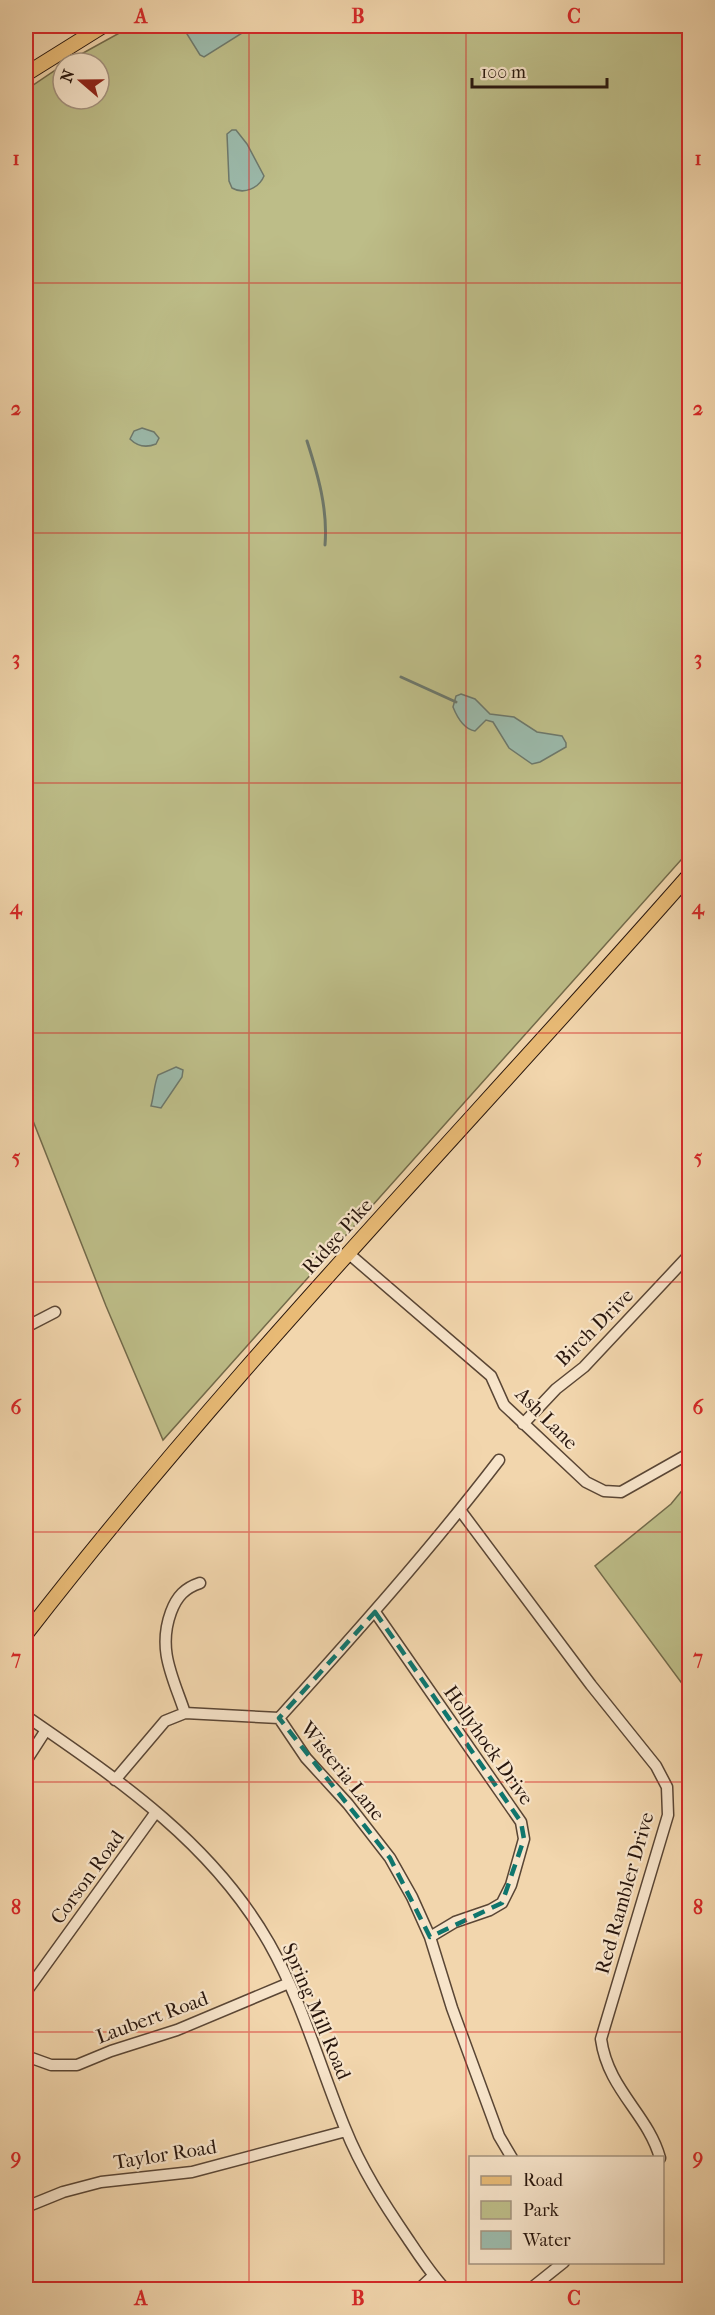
<svg xmlns="http://www.w3.org/2000/svg" width="715" height="2315" font-family="'IM FELL French Canon',serif">
  <style>
    .green { fill: #bdbd88; stroke: #726a4a; stroke-width: 1.5 }
    .water { fill: #9bb9aa; stroke: #6d786b; stroke-width: 1.5 }
    .lines { fill: none; stroke-linecap: round; stroke-linejoin: round }
    .stream { stroke: #6d786b; stroke-width: 3 }
    .minor-casing { stroke: #5a4635; stroke-width: 13 }
    .major-casing { stroke: #28160d; stroke-width: 16 }
    .minor { stroke: #f7e4ca; stroke-width: 10 }
    .major { stroke: #e9bb76; stroke-width: 14 }
    .marked { fill: none; stroke: #0f766e; stroke-width: 4.5; stroke-dasharray: 12 8; stroke-linejoin: round }
    .grid { fill: none; stroke: #d62828; stroke-width: 1.5; stroke-opacity: 0.55 }
    .labels { text-anchor: middle; stroke-width: 4.5; stroke-linejoin: round; paint-order: stroke }
    .street-label { font-size: 20px; fill: #28160d; stroke: #f7e4ca }
    .neatline { fill: none; stroke: #d62828; stroke-width: 2 }
    .grid-label { font-size: 20px; text-anchor: middle; font-weight: bold; fill: #d62828 }
  </style>
  <rect width="100%" height="100%" fill="#f2d6ad"/>
  <filter id="stains"><feTurbulence type="fractalNoise" baseFrequency=".00333" numOctaves="4"/><feColorMatrix values="0 0 0 0 .2 0 0 0 0 .09 0 0 0 0 .02 0 0 0 .5 -.17"/></filter>
  <radialGradient id="worn" r=".72"><stop offset=".6" stop-color="#630" stop-opacity="0"/><stop offset="1" stop-color="#630" stop-opacity=".3"/></radialGradient>
  <path class="green" d="M132,26H689V851L163,1440L106,1306L26,1103V90L63,65V99H99V63H65Z
    M689,1482V1693L595,1566L671,1504Z"/>
  <path class="water" d="M182,26H249L247,30L204,57L200,55Z
    M232,130H236L247,144L264,176C259,188 244,195 232,188L229,181L227,134Z
    M142,428L154,432L159,438L156,444C146,448 138,447 130,439L134,431Z
    M461,694L475,699L490,714L514,717L537,732L562,736L566,743V747L540,762L532,764L509,748L493,722L486,720L475,731C463,729 457,717 453,707L456,696Z
    M176,1067L183,1070L182,1077L161,1108L151,1106C154,1095 154,1085 158,1075Z"/>
  <g class="lines">
    <path class="stream" d="M307,441C318,475 328,509 325,545
      M401,677L456,702"/>
    <defs>
      <path id="minor" d="M348,1253L491,1376L504,1405L586,1482L604,1491L621,1492L690,1453
        M26,1327L55,1312
        M523,1424L556,1389L584,1367L690,1254
        M460,1510L591,1685L656,1766L667,1787L668,1815L601,2039C608,2090 648,2114 660,2158
        M375,1612L521,1822L524,1839L511,1885L502,1903L490,1910L455,1922L430,1937
        M185,1713C173,1677 157,1650 171,1612C177,1596 185,1588 200,1583
        M26,1716C119,1780 212,1843 269,1943C302,2001 320,2067 345,2128C361,2168 384,2204 408,2239C420,2257 431,2274 446,2290
        M279,1718L306,1758L348,1804L390,1858L412,1897L430,1937L452,2008L499,2136L512,2158
        M279,1718C355,1634 430,1550 499,1460
        M26,1761L46,1730
        M115,1780L165,1721L185,1713L279,1718
        M26,1992L156,1812
        M26,2056L51,2065H77L111,2051L177,2030L289,1983
        M26,2207L63,2192L101,2182L192,2172L346,2131
        M418,2290L433,2276
        M529,2290L564,2262"/>
      <path id="major" d="M26,74L103,26
        M26,1634C232,1368 468,1127 690,874"/>
    </defs>
    <use href="#minor" class="minor-casing"/>
    <use href="#major" class="major-casing"/>
    <use href="#minor" class="minor"/>
    <use href="#major" class="major"/>
  </g>
  <path class="marked" d="M375,1612L521,1822L524,1839L502,1903L430,1937L390,1858L279,1718Z"/>
  <path class="grid" d="M249,26V2290M466,26V2290M26,283H690M26,533H690M26,783H690M26,1033H690M26,1282H690M26,1532H690M26,1782H690M26,2032H690"/>
  <g class="labels">
    <g class="street-label">
      <text transform="translate(337 1236) rotate(-48)" y="7">Ridge Pike</text>
      <text transform="translate(594 1327) rotate(-45)" y="7">Birch Drive</text>
      <text transform="translate(547 1418) rotate(45)" y="7">Ash Lane</text>
      <text transform="translate(489 1745) rotate(55)" y="7">Hollyhock Drive</text>
      <text transform="translate(343 1771) rotate(51)" y="7">Wisteria Lane</text>
      <text transform="translate(87 1877) rotate(-54)" y="7">Corson Road</text>
      <text transform="translate(624 1893) rotate(-74)" y="7">Red Rambler Drive</text>
      <text transform="translate(317 2011) rotate(67)" y="7">Spring Mill Road</text>
      <text transform="translate(152 2017) rotate(-20)" y="7">Laubert Road</text>
      <text transform="translate(165 2154) rotate(-9)" y="7">Taylor Road</text>
    </g>
  </g>
  <rect width="715" height="2315" fill="none" stroke="#f2d6ad" stroke-width="66"/>
  <rect x="469" y="2156" width="195" height="108" fill="#f7e4ca" stroke="#a4927e" stroke-width="1.5"/>
  <rect x="481" y="2176" width="30" height="9" fill="#e9bb76" stroke="#a4927e" stroke-width="1.5"/>
  <text x="523" y="2186" font-size="18" fill="#28160d">Road</text>
  <rect x="481" y="2201" width="30" height="18" fill="#bdbd88" stroke="#a4927e" stroke-width="1.5"/>
  <text x="523" y="2216" font-size="18" fill="#28160d">Park</text>
  <rect x="481" y="2231" width="30" height="18" fill="#9bb9aa" stroke="#a4927e" stroke-width="1.5"/>
  <text x="523" y="2246" font-size="18" fill="#28160d">Water</text>
  <g transform="translate(81 81) rotate(290)"><circle r="28" fill="#f7e4ca" stroke="#a4927e" stroke-width="1.5"/>
  <path d="M0-4.5L10 22L0 15L-10 22Z" fill="#8f2418"/>
  <text y="-9" font-size="16" font-weight="bold" text-anchor="middle" fill="#28160d">N</text>
  </g>
  <path d="M472 78v9h135v-9" fill="none" stroke="#28160d" stroke-width="3"/>
  <text x="481" y="78" font-size="18" fill="#28160d" stroke="#f7e4ca" stroke-width="4.5" paint-order="stroke">100 m</text>
  <rect x="33" y="33" width="649" height="2249" class="neatline"/>
  <g class="grid-label">
    <text x="141" y="23">A</text>
    <text x="358" y="23">B</text>
    <text x="574" y="23">C</text>
    <text x="16" y="165">1</text>
    <text x="698" y="165">1</text>
    <text x="16" y="415">2</text>
    <text x="698" y="415">2</text>
    <text x="16" y="665">3</text>
    <text x="698" y="665">3</text>
    <text x="16" y="914">4</text>
    <text x="698" y="914">4</text>
    <text x="16" y="1164">5</text>
    <text x="698" y="1164">5</text>
    <text x="16" y="1414">6</text>
    <text x="698" y="1414">6</text>
    <text x="16" y="1664">7</text>
    <text x="698" y="1664">7</text>
    <text x="16" y="1914">8</text>
    <text x="698" y="1914">8</text>
    <text x="16" y="2164">9</text>
    <text x="698" y="2164">9</text>
    <text x="141" y="2305">A</text>
    <text x="358" y="2305">B</text>
    <text x="574" y="2305">C</text>
  </g>
  <rect width="100%" height="100%" filter="url(#stains)"/>
  <rect width="100%" height="100%" fill="url(#worn)"/>
</svg>
